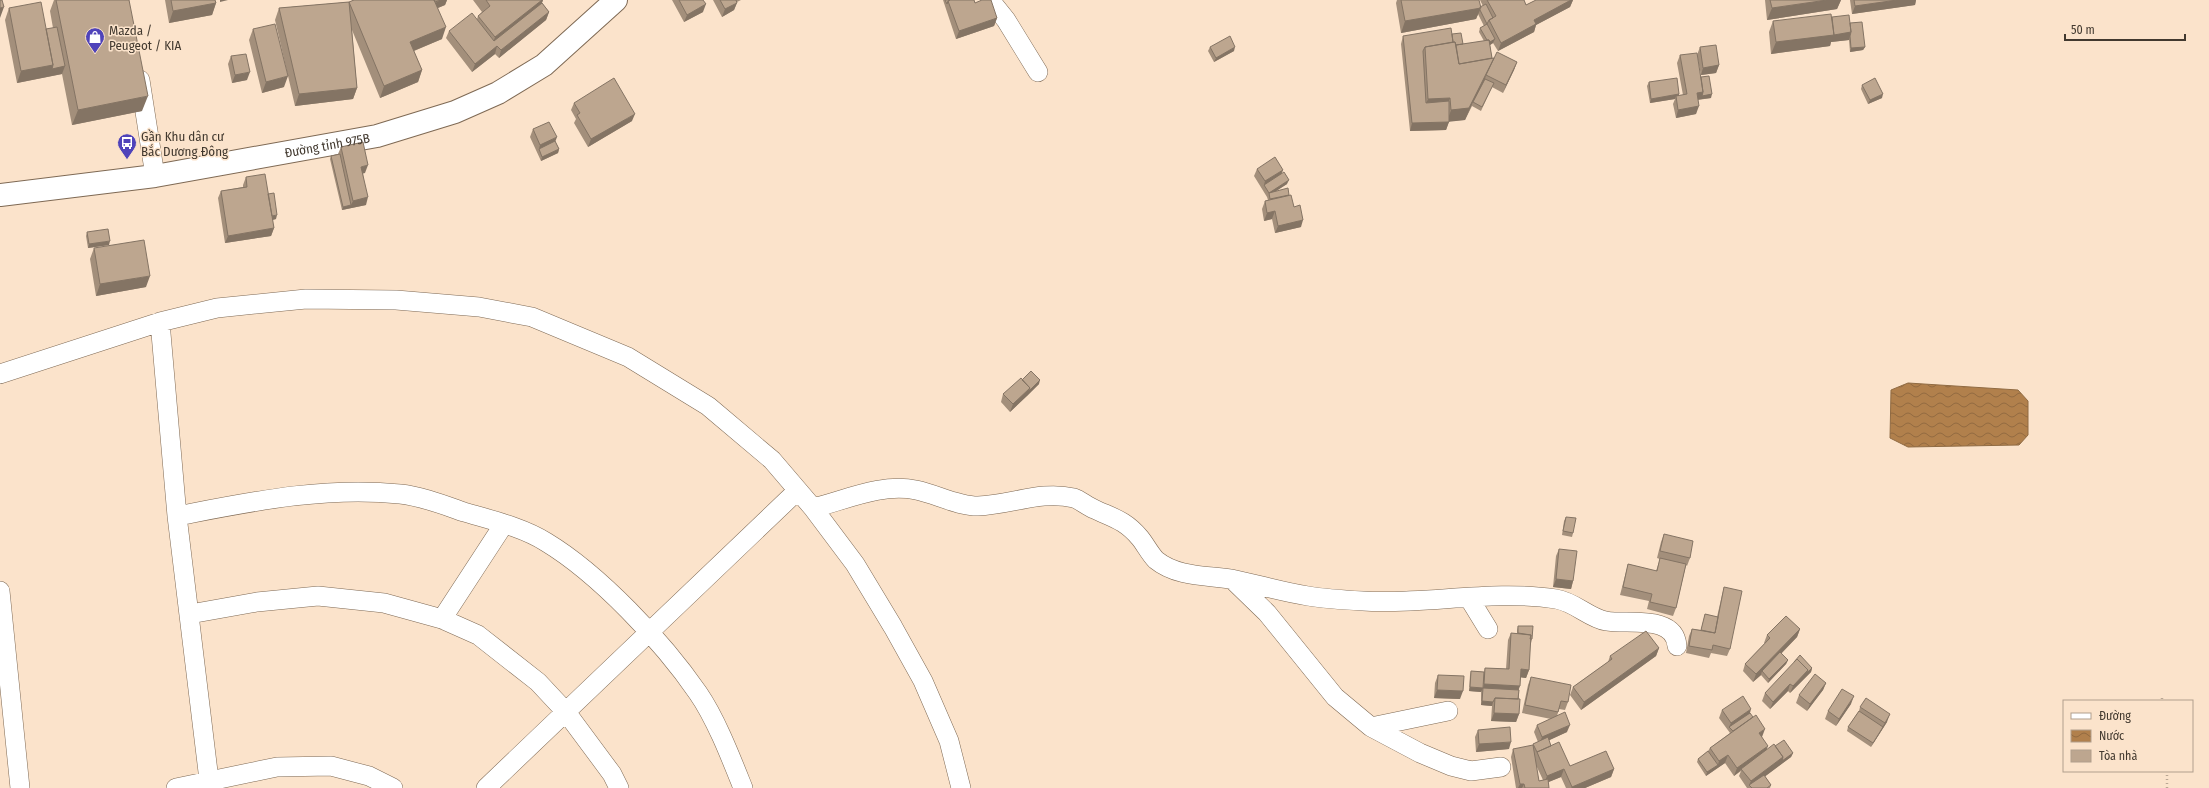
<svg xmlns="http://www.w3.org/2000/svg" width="2209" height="788" font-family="'Fira Sans Condensed',sans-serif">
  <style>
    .water { fill: url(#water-waves); stroke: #906b43 }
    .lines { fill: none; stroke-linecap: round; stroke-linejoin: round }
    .minor-casing { stroke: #7e6954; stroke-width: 20 }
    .secondary-casing { stroke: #7e6954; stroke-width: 24 }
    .path { stroke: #baa794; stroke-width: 2.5; stroke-dasharray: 1 3; stroke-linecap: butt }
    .minor { stroke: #fff; stroke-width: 19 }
    .secondary { stroke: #fff; stroke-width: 22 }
    .wall { fill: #a38f7b; fill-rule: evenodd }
    .shaded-wall { fill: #847464 }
    .building { fill: #bda68f; stroke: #847464 }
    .labels { text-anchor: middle; stroke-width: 3; stroke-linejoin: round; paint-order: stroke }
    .poi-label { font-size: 13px; fill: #42392f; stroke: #fbe3cb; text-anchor: start }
    .street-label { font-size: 13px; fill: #42392f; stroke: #fbe3cb }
  </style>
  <defs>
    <pattern id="water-waves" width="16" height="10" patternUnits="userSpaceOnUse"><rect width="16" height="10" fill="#b1804c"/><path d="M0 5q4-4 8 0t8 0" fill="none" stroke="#926a40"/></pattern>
  </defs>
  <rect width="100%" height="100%" fill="#fbe3cb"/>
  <path class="water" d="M1908,383L2018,390L2028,401V435L2019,445L1908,447L1890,438L1891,390Z"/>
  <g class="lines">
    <defs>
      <path id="minor" d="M990,0L1006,20L1038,72
        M140,80L155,176
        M160,322L177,516L209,780
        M0,374L160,322L217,308L306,299L396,300L479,307L532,317L628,357L708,406L772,460L813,508L855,564L893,627L923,681L949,741L961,788
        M813,508C846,500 881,483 916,490C936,494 957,506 978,506C1011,505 1041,490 1074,498C1080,500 1087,506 1094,509C1113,518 1125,520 1140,538C1145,544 1150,554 1156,560C1178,578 1210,575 1236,580C1260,585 1283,592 1308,596C1326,599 1344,600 1363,601C1425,605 1494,589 1556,599C1575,602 1589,618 1606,621C1628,625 1675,614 1677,646
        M177,516C250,502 324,486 400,494C421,496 444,505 464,512C491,520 522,527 546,542C599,574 663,642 698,693C716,719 731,758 743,788
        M1234,581L1267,613L1335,697L1371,727L1420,753L1451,766L1471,771L1501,767
        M0,591L20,788
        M1469,598L1488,629
        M190,614L257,602L318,596L384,603L442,619L478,635L538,682L566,712L612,774L619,788
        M442,619L504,524
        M1371,727L1448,711
        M176,788L277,767L331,766L369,776L393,788
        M486,788L797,491"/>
      <g id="secondary">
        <path id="s1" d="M0,195L155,176L377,136L455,112L498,93L544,65L616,0"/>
      </g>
    </defs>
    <use href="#minor" class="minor-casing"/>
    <use href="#secondary" class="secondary-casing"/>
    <path class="path" d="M2162,698V701
      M2167,771V788"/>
    <use href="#minor" class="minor"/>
    <use href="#secondary" class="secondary"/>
  </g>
  <path class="wall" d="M54,0H129L142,111L72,125L62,74L17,83L5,20L9,8L46,29L53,28L50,11Z
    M165,0H215L216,3L212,15L169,23Z
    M354,0H447L445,5L438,8L442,39L414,51L422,70L418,82L380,98L352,30L357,88L353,99L295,106L275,20L279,8L349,2Z
    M473,0H543L542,3L549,12L546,20L499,58L495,54L472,72L446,38L449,31L477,19L478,16L482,12Z
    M672,0H703V12L684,22Z
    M713,0H741L737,2L734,10L722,17Z
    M943,0H974L975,3L997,18L994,26L956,39Z
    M1397,0H1479L1480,7L1483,6L1480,0H1524L1526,5L1536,0H1573L1570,7L1536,25L1534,32L1498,51L1493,43L1490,45L1492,58L1517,62L1514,70L1503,93L1492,87L1481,111L1472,106L1465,120L1449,121L1446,130L1410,131L1401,44L1403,36L1452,34L1463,44L1484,41L1479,32L1480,28L1484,26L1478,14L1476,19L1401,33L1396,3Z
    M1765,0H1841L1837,9L1767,20Z
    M1850,0H1916L1915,5L1852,14Z
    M1832,17L1850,23L1865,47L1863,50L1850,52L1849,40L1831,42L1830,46L1771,54L1769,32L1773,21Z
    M253,29L284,87L262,93L249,40Z
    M1210,47L1234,51L1214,62L1208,51Z
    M1700,47L1719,65L1716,73L1701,75L1697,55Z
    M1680,55L1701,77L1711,98L1698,100L1696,114L1676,118L1673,104L1675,99L1650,103L1647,86L1649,82L1679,94V96L1683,95L1677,63Z
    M231,56L247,80L232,83L228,64Z
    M1862,85L1882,98L1868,104L1861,89Z
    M574,103L632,121L588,147L574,123L576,119L571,110Z
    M533,129L555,141L559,149L558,153L541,161L530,137Z
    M341,147L365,173H363L366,205L342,210L330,159L331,156L338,154Z
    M1257,169L1283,170L1281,174L1287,184L1276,191L1289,195L1294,207L1301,227L1275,233L1272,219L1264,221L1262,209L1265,201L1268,200L1267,197L1254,176Z
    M246,177L268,194L276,219L272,220L274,228L271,236L225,243L218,198L221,191L243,187V185Z
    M87,232L109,245L88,248L86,236Z
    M94,248L146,287L96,296L90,259Z
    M1022,380L1039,384L1010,412L1001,402L1003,394Z
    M1566,517L1573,533L1572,537L1562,535L1564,521Z
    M1664,534L1690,558L1687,566L1686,565L1676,608L1673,616L1647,609L1649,601L1620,595L1626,572L1628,564L1656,571L1660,559L1657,558L1661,542Z
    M1559,549L1573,581L1571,589L1553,587L1556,556Z
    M1724,587L1730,649L1727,656L1711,653L1709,658L1686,653L1689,636L1692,629L1701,630L1705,614L1717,617L1722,595Z
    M1518,626L1532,639L1531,643H1530L1529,670L1526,678L1520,677L1519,690V714L1516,722L1491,721L1492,706L1481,705V692L1469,691L1470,675L1471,671L1484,672L1485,668L1506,669L1508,640L1511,633H1517V630Z
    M1800,629L1797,637L1781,654L1788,660L1786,664L1768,683L1761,675L1753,682L1743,671L1745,664L1765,643H1764L1767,635Z
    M1659,648L1656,656L1581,710L1570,695L1573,687L1608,662L1610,656Z
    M1812,668L1811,672L1790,693L1788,691L1770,709L1762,701L1765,693Z
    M1438,675L1460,699L1434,698L1435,683Z
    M1531,677L1568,702L1565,710L1559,709L1557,716L1567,732L1549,740L1551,746L1570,766L1614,769L1611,777L1585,788H1566L1561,777L1548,782L1549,788H1516L1511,757L1513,749L1533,746V744L1538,742L1534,732L1537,725L1551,719L1522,713L1528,685ZM1536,765L1543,780L1539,781Z
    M1826,683L1823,690L1807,711L1796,703L1799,695Z
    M1851,704L1836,726L1825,719L1828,711Z
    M1860,707L1887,722L1871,747L1847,731L1848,727L1859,711Z
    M1722,710L1750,713L1762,737L1767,750L1775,746L1793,753L1791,757L1765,776L1771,785L1770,788H1747L1739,776L1741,771L1734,776L1725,763L1706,776L1697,762L1698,759L1708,751L1710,748L1730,733L1719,718Z
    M1478,730L1509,749L1476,752L1475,737Z"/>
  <path class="shaded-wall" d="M220,0H228L220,2Z
    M441,0H447L445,5L430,11L433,4Z
    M542,0H543L539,10L491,49L495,37Z
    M1571,0H1573L1570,7L1536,25L1534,32L1498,51L1501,43L1534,20Z
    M1827,0H1841L1837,9L1767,20L1772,8Z
    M1897,0H1916L1915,5L1852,14L1855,6Z
    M216,3L212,15L169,23L173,11Z
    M737,3L734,10L722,17L725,9Z
    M706,4L703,12L684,22L687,15Z
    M4,7L0,18V8Z
    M1481,8L1476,19L1401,33L1405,21Z
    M549,12L546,20L499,58L501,50Z
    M997,18L994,26L956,39L959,31Z
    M446,27L442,39L406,54L410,42Z
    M1851,32L1849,40L1831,42L1830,46L1771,54L1776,42Z
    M1495,39L1493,43L1487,47L1488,43Z
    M497,46L495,54L472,72L475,64Z
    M1235,47L1234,51L1214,62L1216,58Z
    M1865,47L1863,50L1850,52L1851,48Z
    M1517,62L1514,70L1503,93L1506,85Z
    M53,65L65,66L62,74L17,83L21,71Z
    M1719,65L1716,73L1701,75L1703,68Z
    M422,70L418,82L380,98L384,86Z
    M250,72L247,80L232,83L235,75Z
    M1486,75L1484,83L1473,102L1465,120L1447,122L1451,110Z
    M288,76L284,87L262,93L266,82Z
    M357,88L353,99L295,106L299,94Z
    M1703,92L1712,94L1711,98L1694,100L1697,93Z
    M1679,94L1678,98L1676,96L1675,99L1650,103L1651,99Z
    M1883,94L1882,98L1868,104L1870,100Z
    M148,96L142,111L72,125L78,110Z
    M1450,98L1446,109L1423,110L1428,99Z
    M1699,106L1696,114L1676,118L1678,110Z
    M635,114L632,121L588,147L591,139Z
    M1449,122L1446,130L1410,131L1412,123Z
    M557,137L554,145L539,149L540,145Z
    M559,149L558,153L541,161L542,157Z
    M368,165L365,173L358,175L361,167Z
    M1283,170L1280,177L1264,185L1265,181Z
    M1289,180L1287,184L1270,195L1269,193L1267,197L1269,193Z
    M368,197L366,205L342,210L343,207L351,205L353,201Z
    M1275,211L1272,219L1264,221L1267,213Z
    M277,215L276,219L268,221L270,217Z
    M1303,220L1301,227L1275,233L1278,226Z
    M274,228L271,236L225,243L228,236Z
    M110,241L109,245L88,248L89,244Z
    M150,276L146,287L96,296L100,284Z
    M1040,380L1039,384L1027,396L1028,392Z
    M1030,388L1027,396L1010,412L1013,404Z
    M1556,579L1573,581L1571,589L1553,587Z
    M1800,629L1797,637L1763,672L1762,671L1761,675L1753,682L1756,674Z
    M1659,648L1656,656L1581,710L1584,702Z
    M1788,660L1786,664L1768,683L1769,679Z
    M1812,668L1811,672L1790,693L1793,686L1808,670Z
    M1521,669L1529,670L1526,678L1518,677Z
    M1826,683L1823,690L1807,711L1810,704Z
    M1484,684L1520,686L1517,693L1483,688Z
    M1790,684L1788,691L1770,709L1773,702Z
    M1470,687L1483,688L1481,692L1469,691Z
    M1437,690L1463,691L1460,699L1434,698Z
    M1854,696L1851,704L1836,726L1839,719Z
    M1482,701L1493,702L1492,706L1481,705Z
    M1751,709L1749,717L1729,727L1731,723Z
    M1494,713L1519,714L1516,722L1491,721Z
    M1890,714L1887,722L1871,747L1873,743Z
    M1570,725L1567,732L1539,745L1542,737Z
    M1765,729L1762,737L1756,741L1759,733Z
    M1511,742L1509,749L1476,752L1479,744Z
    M1768,746L1765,754L1741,769L1740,771L1734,776L1737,768Z
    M1793,753L1791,757L1751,787L1749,785L1751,781L1783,757Z
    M1728,755L1725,763L1706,776L1707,772L1718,765L1719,761Z
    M1564,769L1561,777L1544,784L1547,776Z
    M1614,769L1611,777L1585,788H1571L1572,787Z
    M1520,784H1524L1522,788H1518Z"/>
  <path class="building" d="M0,0H2L4,7L0,8Z
    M56,0H129L148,96L78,110Z
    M171,0H215L216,3L173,11Z
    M354,0H434L446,27L410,42L422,70L384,86L349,2Z
    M434,0H441L435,2Z
    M486,0H542L495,37L478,16L490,6Z
    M679,0H703L706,4L687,15Z
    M720,0H736L737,3L725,9Z
    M945,0H950L948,1L947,4Z
    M950,0H974L975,3L982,0H991L997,18L959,31L948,1Z
    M1401,0H1479L1481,8L1405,21Z
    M1487,0H1524L1526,5L1536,0H1571L1534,20L1536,24L1501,43L1489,20L1496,16Z
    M1770,0H1827L1772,8Z
    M1854,0H1897L1855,6Z
    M41,2L53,65L21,71L9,8Z
    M349,2L357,88L299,94L279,8Z
    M542,3L549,12L501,50L497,46L475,64L449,31L472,13L494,41Z
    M1486,4L1493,18L1489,20L1487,24L1480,10V7Z
    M1831,14L1834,35L1776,42L1773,21Z
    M1849,15L1851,32L1834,35L1832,17Z
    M1862,22L1865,47L1851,48L1850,36L1851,32L1850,23Z
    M275,24L288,76L266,82L253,29Z
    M1487,24L1495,39L1490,42L1489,40H1487L1480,28Z
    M57,27L65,66L52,69L53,65L46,29Z
    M1451,28L1453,42L1425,47L1423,51L1426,103L1449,101V122L1412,123L1403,36Z
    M1461,33L1463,44L1456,45L1455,42H1453L1452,34Z
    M1230,36L1235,47L1216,58L1210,47Z
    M1489,40L1492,58L1459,64L1456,45Z
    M1455,42L1459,64L1494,58L1469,108L1451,110L1450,98L1428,99L1425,47Z
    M1716,45L1719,65L1703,68L1700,47Z
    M1497,52L1517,62L1506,85L1486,75Z
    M1697,53L1703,92L1697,93L1699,106L1678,110L1676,96L1687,94L1680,55Z
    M246,54L250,72L235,75L231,56Z
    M1709,76L1712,94L1702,96L1703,92L1701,77Z
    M614,78L635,114L591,139L577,115L580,113L574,103Z
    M1677,78L1679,94L1651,99L1649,82Z
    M1875,78L1883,94L1870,100L1862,85Z
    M1485,79L1494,83L1482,107L1473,102Z
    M549,122L557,137L540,145L533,129Z
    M555,141L559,149L542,157L539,149Z
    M363,142L368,165L361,167L368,197L353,201L341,147Z
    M340,154L351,205L343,207L331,156Z
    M1275,157L1283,170L1265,181L1257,169Z
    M1284,172L1289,180L1269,193L1264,185Z
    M265,174L274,228L228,236L221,191L247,187L246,177Z
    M1288,188L1289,195L1270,199L1269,193Z
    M274,193L277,215L272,216L268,194Z
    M1291,195L1294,207L1300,205L1303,220L1278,226L1275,211L1267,213L1265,201Z
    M108,229L110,241L89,244L87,232Z
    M144,240L150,276L100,284L94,248Z
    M1031,371L1040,380L1028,392L1030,388L1022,380Z
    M1021,378L1030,388L1013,404L1003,394Z
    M1566,517L1576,518L1573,533L1563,531Z
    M1664,534L1693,541L1690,558L1660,551Z
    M1559,549L1577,551L1573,581L1556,579Z
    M1660,558L1686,564L1676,608L1650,602L1652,594L1623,587L1628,564L1657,571Z
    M1724,587L1742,591L1730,649L1713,645L1712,650L1689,646L1692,629L1715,633Z
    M1705,614L1718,617L1715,633L1701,630Z
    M1786,616L1800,629L1756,674L1745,664L1770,638L1767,635Z
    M1518,626H1533L1532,639H1530L1531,635L1518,633Z
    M1646,631L1659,648L1584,702L1573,687L1612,659L1610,656Z
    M1511,633L1531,635L1529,670L1521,669L1520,686L1484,684L1485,668L1509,669Z
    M1780,652L1788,660L1769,679L1762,671Z
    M1800,655L1812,668L1806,674L1808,670L1797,659L1794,662Z
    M1797,659L1808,670L1793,686L1790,684L1773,702L1765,693Z
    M1471,671L1484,672L1483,688L1470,687Z
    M1815,674L1826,683L1810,704L1799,695Z
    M1438,675L1464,676L1463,691L1437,690Z
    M1531,677L1571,685L1568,702L1561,701L1558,712L1525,705Z
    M1483,688L1519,690L1518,699L1495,698L1493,702L1482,701Z
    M1842,689L1854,696L1839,719L1828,711Z
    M1743,696L1751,709L1731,723L1722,710Z
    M1495,698L1520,699L1519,714L1494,713Z
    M1866,698L1890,714L1885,723L1860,707Z
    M1859,711L1883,727L1873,743L1848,727Z
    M1565,712L1570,725L1542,737L1537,725Z
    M1750,713L1753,717L1733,731L1729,727Z
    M1756,715L1765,729L1759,733L1768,746L1737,768L1728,755L1719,761L1710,748Z
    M1510,727L1511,742L1479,744L1478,730Z
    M1548,737L1551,746L1537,752L1533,744Z
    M1784,740L1793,753L1782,761L1783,757L1775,746Z
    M1559,742L1570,766L1606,751L1614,769L1572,787L1564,769L1547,776L1537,752Z
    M1774,744L1783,757L1751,781L1741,769Z
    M1533,745L1539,781L1548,779L1549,788H1525L1524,784H1520L1513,749Z
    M1708,751L1718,765L1707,772L1698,759Z
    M1764,775L1771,785L1767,788H1752L1749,785Z"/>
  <defs>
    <symbol id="shop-pin" viewBox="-11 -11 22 30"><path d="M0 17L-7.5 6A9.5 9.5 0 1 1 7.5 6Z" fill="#4f43ba" stroke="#fbe3cb"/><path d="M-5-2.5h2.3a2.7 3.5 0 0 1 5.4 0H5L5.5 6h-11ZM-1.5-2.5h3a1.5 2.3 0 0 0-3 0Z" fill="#fff"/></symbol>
    <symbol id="bus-pin" viewBox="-11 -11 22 30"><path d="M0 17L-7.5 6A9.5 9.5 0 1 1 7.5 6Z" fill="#4f43ba" stroke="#fbe3cb"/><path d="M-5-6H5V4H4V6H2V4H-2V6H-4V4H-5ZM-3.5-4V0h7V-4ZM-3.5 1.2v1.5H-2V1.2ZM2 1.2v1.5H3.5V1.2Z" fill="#fff"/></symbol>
  </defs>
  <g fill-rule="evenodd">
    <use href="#shop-pin" x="84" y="26" width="22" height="30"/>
    <use href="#bus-pin" x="116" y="132" width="22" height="30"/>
  </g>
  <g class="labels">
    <g class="poi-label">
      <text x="109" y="35">Mazda /<tspan x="109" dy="15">Peugeot / KIA</tspan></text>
      <text x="141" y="141">Gần Khu dân cư<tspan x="141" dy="15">Bắc Dương Đông</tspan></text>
    </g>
    <g class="street-label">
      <text dy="5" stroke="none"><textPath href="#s1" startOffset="331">Đường tỉnh 975B</textPath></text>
    </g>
  </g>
  <rect x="2063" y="700" width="130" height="72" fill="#fbe3cb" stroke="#b19f8d"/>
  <rect x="2071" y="713" width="20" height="6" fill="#ffffff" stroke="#b19f8d"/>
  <text x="2099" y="720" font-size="12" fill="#42392f">Đường</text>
  <rect x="2071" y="730" width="20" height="12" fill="url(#water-waves)" stroke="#b19f8d"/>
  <text x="2099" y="740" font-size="12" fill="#42392f">Nước</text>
  <rect x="2071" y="750" width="20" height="12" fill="#bda68f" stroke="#b19f8d"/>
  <text x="2099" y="760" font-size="12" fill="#42392f">Tòa nhà</text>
  <path d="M2065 34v6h120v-6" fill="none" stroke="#42392f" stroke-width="2"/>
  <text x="2071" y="34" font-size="12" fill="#42392f" stroke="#fbe3cb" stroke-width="3" paint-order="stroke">50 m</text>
</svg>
